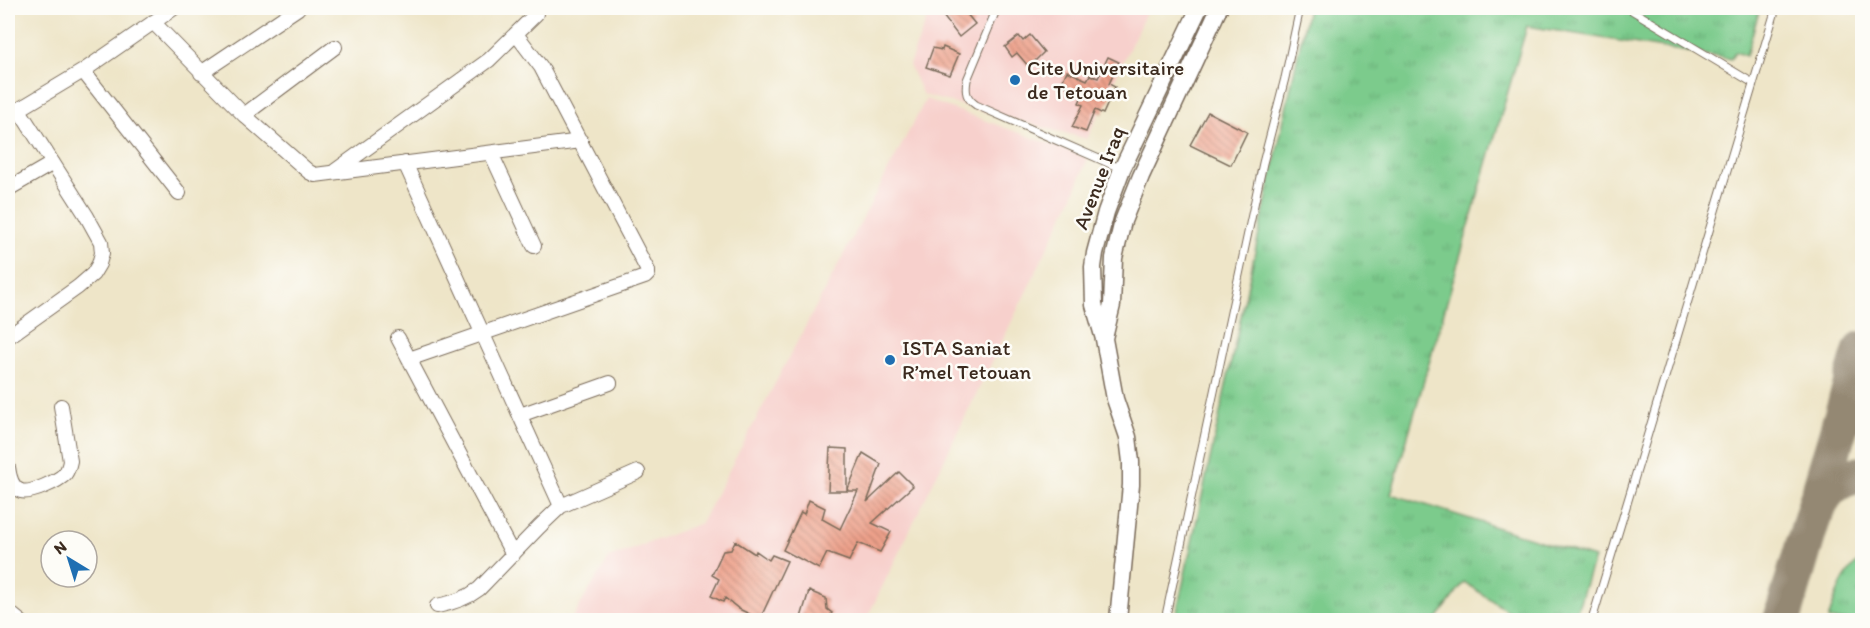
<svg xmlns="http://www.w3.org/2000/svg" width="1870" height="628" font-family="Itim,sans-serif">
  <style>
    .built { fill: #f7d0cc }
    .grass { fill: url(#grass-tufts); stroke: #5b7a55; stroke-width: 1.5 }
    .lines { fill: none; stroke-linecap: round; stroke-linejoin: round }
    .taxiway { stroke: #948873; stroke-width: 38 }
    .building { fill: url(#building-back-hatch) }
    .service-casing { stroke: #7a6b5a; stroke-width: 9 }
    .minor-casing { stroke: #7a6b5a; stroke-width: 16 }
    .tertiary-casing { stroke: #7a6b5a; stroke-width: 19 }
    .service { stroke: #fff; stroke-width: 7 }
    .minor { stroke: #fff; stroke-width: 14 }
    .tertiary { stroke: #fff; stroke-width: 16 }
    .poi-dot { fill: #1f6fb2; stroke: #fdfcf7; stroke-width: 2 }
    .labels { text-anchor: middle; stroke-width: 5; stroke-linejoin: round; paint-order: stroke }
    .poi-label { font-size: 21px; fill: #3b2a1e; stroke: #fdfcf7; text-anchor: start }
    .street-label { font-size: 21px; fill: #3b2a1e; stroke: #fdfcf7 }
  </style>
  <defs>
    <pattern id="grass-tufts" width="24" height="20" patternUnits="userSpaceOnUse" patternTransform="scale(1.5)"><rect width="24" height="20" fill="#7bcb8c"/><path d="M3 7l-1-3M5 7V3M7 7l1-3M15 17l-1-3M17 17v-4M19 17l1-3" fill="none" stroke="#6bae78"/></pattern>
    <pattern id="building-back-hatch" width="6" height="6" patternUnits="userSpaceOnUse" patternTransform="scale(1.5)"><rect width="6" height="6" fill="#eea18b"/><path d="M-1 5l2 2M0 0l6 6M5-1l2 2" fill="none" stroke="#c28371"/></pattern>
  </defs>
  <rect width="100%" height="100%" fill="#fdfcf7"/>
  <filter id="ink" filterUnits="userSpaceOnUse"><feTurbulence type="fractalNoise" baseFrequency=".0167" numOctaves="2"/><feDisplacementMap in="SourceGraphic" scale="12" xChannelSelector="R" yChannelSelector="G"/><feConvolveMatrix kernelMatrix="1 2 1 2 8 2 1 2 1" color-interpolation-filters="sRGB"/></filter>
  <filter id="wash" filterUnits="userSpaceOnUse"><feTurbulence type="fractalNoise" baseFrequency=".008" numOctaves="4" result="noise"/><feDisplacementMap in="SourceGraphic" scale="24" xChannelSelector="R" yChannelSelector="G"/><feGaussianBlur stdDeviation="1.35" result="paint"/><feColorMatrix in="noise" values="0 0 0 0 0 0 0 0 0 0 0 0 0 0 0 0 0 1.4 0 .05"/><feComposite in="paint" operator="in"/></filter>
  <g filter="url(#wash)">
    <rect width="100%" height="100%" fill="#eee5c8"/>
    <path class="built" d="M931,8H1148L1087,139L923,95L909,65Z
      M926,99L1088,158L1072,198L866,620H571L609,558L701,523Z"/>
    <path class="grass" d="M1308,8H1760L1746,56L1735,52L1731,59L1527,26L1391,494L1594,558L1574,620H1521L1464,582L1436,620H1175Z
      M1862,558V620H1828C1835,597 1842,574 1862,558Z"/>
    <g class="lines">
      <path class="taxiway" d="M1817,509C1825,488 1840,476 1862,475
        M1782,620L1862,350"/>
    </g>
    <g id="blocks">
      <path class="building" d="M955,8H962L975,24L959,37L943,16Z
        M1030,35L1044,52L1029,67L1017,53L1012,57L1005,47L1019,36L1023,41Z
        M943,47L959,54L950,75L926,67L933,48L942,50Z
        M1108,57L1119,62L1109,84L1115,87L1103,114L1095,110L1086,132L1072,127L1083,105L1079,103L1083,94L1061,84L1067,71L1087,80L1090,75L1098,78Z
        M1208,112L1247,132L1231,165L1190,145Z
        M830,448L847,449V491H828Z
        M863,453L881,464L867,502L899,472L913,486L872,523L891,532L880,552L858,543L849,561L827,553L819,569L783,550L801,512L804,514L809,500L825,508L822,519L840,529L858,491H847Z
        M735,541L755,554L756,551L769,560L772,555L787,561L760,619L739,609L725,598L723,602L711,596L719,579L712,575L723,551L731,550Z
        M809,591L826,598L827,609L832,613L827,621H800Z"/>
    </g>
  </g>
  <g filter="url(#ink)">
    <use href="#blocks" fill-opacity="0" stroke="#7a6b5a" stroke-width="1.5"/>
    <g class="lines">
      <defs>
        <path id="service" d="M997,8L967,80C965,92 966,98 976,105L1122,169
          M1628,8L1753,83
          M8,607L24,620
          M1165,620L1263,163L1285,78L1300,8
          M1592,620L1776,8"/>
        <path id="minor" d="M153,22L244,115L309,172L315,175L581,141
          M83,71L179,193
          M201,73L298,8
          M244,115L335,47
          M8,116L83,71L174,8
          M491,153L534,246
          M405,163L561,506
          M335,171L489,60L536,14
          M8,189L53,163
          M8,337L78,287L93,274L99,264L102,253L101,242L86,215L19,110
          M398,338L513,555
          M409,359L645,277L648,274V271L541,67L516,34
          M520,415L610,383
          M8,467C9,475 12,488 21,491C31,494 58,481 65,474C68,470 69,466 70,461L61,406
          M437,606C453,603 466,599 479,589L539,527L561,506L638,472"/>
        <path id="tertiary" d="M1104,338L1112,305L1114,258L1123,221L1141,176L1219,8
          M1118,620L1131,485V462L1128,437L1115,399L1104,339L1094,305L1093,267L1095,253L1106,212L1122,169L1199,8"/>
      </defs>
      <use href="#service" class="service-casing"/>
      <use href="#minor" class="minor-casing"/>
      <use href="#tertiary" class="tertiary-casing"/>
      <use href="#service" class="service"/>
      <use href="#minor" class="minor"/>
      <use href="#tertiary" class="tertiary"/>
    </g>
  </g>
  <g class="poi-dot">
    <circle cx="1015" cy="80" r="6"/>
    <circle cx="890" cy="360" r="6"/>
  </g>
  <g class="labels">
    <g class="poi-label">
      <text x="1027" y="75">Cite Universitaire<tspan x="1027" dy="24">de Tetouan</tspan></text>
      <text x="902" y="355">ISTA Saniat<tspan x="902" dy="24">R’mel Tetouan</tspan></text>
    </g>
    <g class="street-label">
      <text transform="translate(1099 178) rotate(-69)" y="7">Avenue Iraq</text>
    </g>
  </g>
  <rect width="1870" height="628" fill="none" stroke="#fdfcf7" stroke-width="30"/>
  <g transform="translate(69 559) rotate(322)"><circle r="28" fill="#fdfcf7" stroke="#afa8a0" stroke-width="1.5"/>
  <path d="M0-4.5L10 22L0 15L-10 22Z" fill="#1f6fb2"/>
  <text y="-9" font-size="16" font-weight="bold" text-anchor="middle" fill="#3b2a1e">N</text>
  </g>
</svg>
